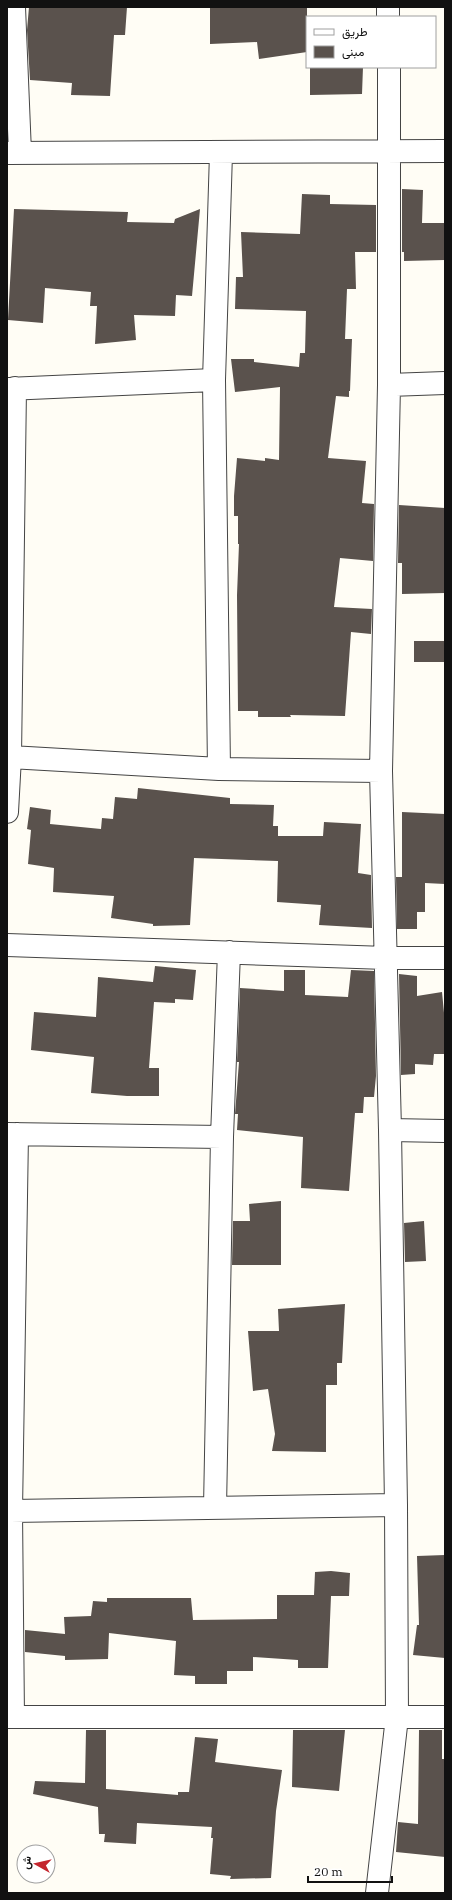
<svg xmlns="http://www.w3.org/2000/svg" width="452" height="1900" font-family="'IBM Plex Serif',Vazirmatn,serif">
  <style>
    .building { fill: #5a524d }
    .lines { fill: none; stroke-linecap: round; stroke-linejoin: round }
    .minor-casing { stroke: #444; stroke-width: 24 }
    .minor { stroke: #fff; stroke-width: 22 }
  </style>
  <rect width="100%" height="100%" fill="#fffdf5"/>
  <path class="building" d="M29,7H127L125,35H114L110,96L71,95L72,83L30,80L27,30Z
    M210,7H307V52L259,59L257,42L210,44Z
    M310,67H363L362,94L310,95Z
    M402,189L423,190L422,223H445V260L404,261V252H402Z
    M302,194L330,195V204L376,205V252H355L356,289H347L345,339H352L350,391H349V397L336,396L328,458L366,461L362,503L374,504L373,561L340,558L334,607L372,609L371,634L351,632L345,716L290,715L291,717H258V711H238L237,595L239,544H238V516H234V496L237,458L265,461V458L279,460L280,387L235,392L231,359H254V362L299,367L300,353H305L306,311L235,309L236,277H243L241,232L300,234Z
    M14,209L128,212L127,222L174,223L175,219L200,209L192,296L176,295L175,316L134,315L136,340L95,344L97,306H90L91,292L45,288L43,323L8,320Z
    M399,505L445,508V593L402,594V563H398Z
    M414,641H445V662H414Z
    M138,788L230,798V804L274,805L273,826H278V836H323L324,822L361,824L358,873L371,875L372,928L319,925L321,905L277,902L278,861L194,858L190,925L153,926V924L111,918L114,896L53,892L54,868L28,864L31,830L27,829L30,807L51,810L50,824L101,829L102,818L113,819L115,797L137,799Z
    M402,812L445,814V884L425,883V912H417V929H397L396,877H402Z
    M155,966L196,970L193,1000L175,999V1003L154,1002L149,1068H159V1096H127L91,1093L94,1057L31,1050L34,1012L96,1017L98,977L153,982Z
    M284,970H305V995L348,997L351,970L374,971L376,1076L374,1097H364L363,1113H355L349,1191L301,1188L303,1137L237,1130L238,1114H235L239,1062H237L240,988L284,991Z
    M399,974L417,976V996L442,992L445,1023V1054H434L433,1065L415,1064V1074L401,1075Z
    M281,1201V1265H232L233,1221H250L249,1204Z
    M424,1221L426,1261L405,1262L404,1223Z
    M345,1304L342,1363H337V1385H326V1452L272,1451L275,1434L268,1389L253,1391L248,1331H279L278,1309Z
    M445,1555V1658L413,1655L417,1625H419L417,1556Z
    M331,1571L350,1573L349,1596H331L328,1668H298V1660L253,1657V1671H227V1684H195V1676L174,1675L176,1641L109,1633L108,1659L65,1660V1656L25,1652V1630L65,1634L64,1617L91,1616L93,1601L107,1602V1598H191L193,1620L277,1619V1595H314L315,1572Z
    M86,1730H106V1789L178,1795V1792H189L195,1737L218,1739L215,1762L282,1770L276,1811L271,1878L230,1879L231,1876L210,1874L213,1838H211L212,1827L137,1823L136,1844L104,1842L105,1834H99L98,1807L33,1794L35,1781L85,1783Z
    M293,1730H345L339,1791L292,1787Z
    M419,1730H442V1759H445V1857L396,1852L398,1822L418,1824Z"/>
  <g class="lines">
    <defs>
      <path id="minor" d="M14,7L20,153
        M388,7V17
        M7,153L445,151
        M389,385L445,383
        M7,389L214,380
        M10,757L219,769L381,771
        M219,769L214,380L221,153
        M7,812L10,757L15,388
        M7,945L386,958H445
        M390,1130L445,1131
        M7,1134L222,1137
        M215,1508L222,1137L229,952
        M11,1511L396,1505
        M7,1717H445
        M13,1717L11,1511L17,1134
        M377,1893L397,1717L396,1505L390,1130L381,771L389,385V67"/>
    </defs>
    <use href="#minor" class="minor-casing"/>
    <use href="#minor" class="minor"/>
  </g>
  <rect width="452" height="1900" fill="none" stroke="#111111" stroke-width="16"/>
  <rect x="306" y="16" width="130" height="52" fill="#ffffff" stroke="#a0a0a0"/>
  <rect x="314" y="29" width="20" height="6" fill="#ffffff" stroke="#a0a0a0"/>
  <text x="342" y="36" font-size="12" fill="#111111">طريق</text>
  <rect x="314" y="46" width="20" height="12" fill="#5a524d" stroke="#a0a0a0"/>
  <text x="342" y="56" font-size="12" fill="#111111">مبنى</text>
  <g transform="translate(36 1864) rotate(278)"><circle r="19" fill="#ffffff" stroke="#a0a0a0"/>
  <path d="M0-3L7 15L0 10L-7 15Z" fill="#c4262e"/>
  <text y="-6" font-size="11" font-weight="bold" text-anchor="middle" fill="#111111">ش</text>
  </g>
  <path d="M308 1876v6h84v-6" fill="none" stroke="#111111" stroke-width="2"/>
  <text x="314" y="1876" font-size="12" fill="#111111" stroke="#ffffff" stroke-width="3" paint-order="stroke">20 m</text>
</svg>
